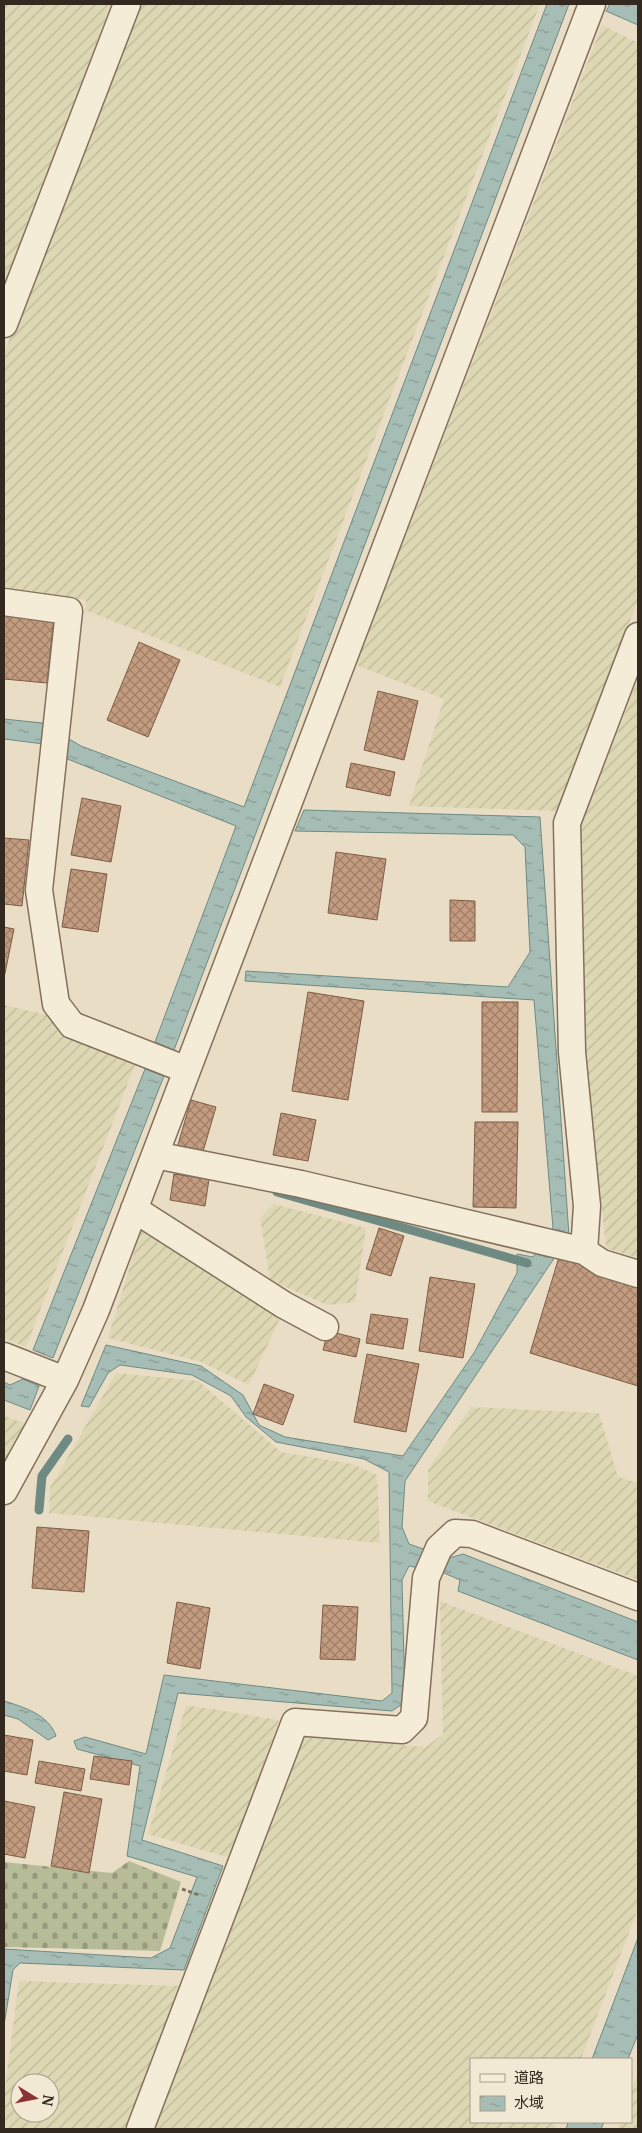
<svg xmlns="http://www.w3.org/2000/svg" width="642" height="2133" font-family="Merriweather,'Noto Sans JP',serif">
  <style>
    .farmland { fill: url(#farmland-furrows); fill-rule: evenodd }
    .cemetery { fill: url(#cemetery-stones) }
    .water { fill: url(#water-ripples); stroke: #6e8a83 }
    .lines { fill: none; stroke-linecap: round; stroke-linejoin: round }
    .stream { stroke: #6e8a83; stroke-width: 9 }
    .building { fill: url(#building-cross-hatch); stroke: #7f5c45 }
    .minor-casing { stroke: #82715d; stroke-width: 29 }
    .path { stroke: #82715d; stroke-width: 3; stroke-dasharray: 4 2.5; stroke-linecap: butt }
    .minor { stroke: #f5ecd7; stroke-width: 26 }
  </style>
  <defs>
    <pattern id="farmland-furrows" width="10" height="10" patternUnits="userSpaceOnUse" patternTransform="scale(1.25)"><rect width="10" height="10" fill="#ded7b3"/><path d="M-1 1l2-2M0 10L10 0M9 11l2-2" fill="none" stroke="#bfb99a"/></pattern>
    <pattern id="cemetery-stones" width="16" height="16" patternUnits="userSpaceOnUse" patternTransform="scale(1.25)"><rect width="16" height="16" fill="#b7bc98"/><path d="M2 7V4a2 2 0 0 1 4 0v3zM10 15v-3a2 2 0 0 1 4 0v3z" fill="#96997b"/></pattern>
    <pattern id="water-ripples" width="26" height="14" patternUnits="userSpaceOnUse" patternTransform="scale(1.25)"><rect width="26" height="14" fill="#a6bdb6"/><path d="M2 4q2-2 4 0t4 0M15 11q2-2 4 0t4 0" fill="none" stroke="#889a93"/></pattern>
    <pattern id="building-cross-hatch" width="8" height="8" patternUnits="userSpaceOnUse" patternTransform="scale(1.25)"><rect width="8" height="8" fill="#c39b7f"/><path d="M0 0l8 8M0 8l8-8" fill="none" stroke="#9f7e67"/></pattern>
  </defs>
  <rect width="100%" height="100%" fill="#e9dec5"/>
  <path class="farmland" d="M4,4H111L4,284Z
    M138,4H540L280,687L85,610L86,600L4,588V353Z
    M602,25L638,43V600L558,811L409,806L444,699L356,665Z
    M638,679V1258L606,1248L585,1046L581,827Z
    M4,1005L52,1016L136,1062L26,1347L4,1338Z
    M273,1204L366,1228L355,1302L327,1305L270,1280L260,1218Z
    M142,1227L281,1316L249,1385L201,1362L108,1338Z
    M116,1373L198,1381L281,1452L352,1464L377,1475L380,1543L49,1513L50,1488Z
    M471,1407L599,1413L618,1477L638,1483V1580L428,1501V1469Z
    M4,1416L30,1425L4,1467Z
    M440,1601L638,1676V1909L581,2059H471V2122H557L554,2129H155L305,1737L426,1747L443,1734Z
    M186,1705L279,1720L230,1858L148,1834Z
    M19,1981L181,1986L125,2129H4V2095ZM20,2083H50V2113H20Z
    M638,2073V2129H617L620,2122H631V2092Z"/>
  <path class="cemetery" d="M129,1861L181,1882L160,1951L4,1947V1862L112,1873Z"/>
  <path class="water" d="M547,4H569L174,1050L155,1042L236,826L65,758L44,744L4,739V719L42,723L81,746L244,807Z
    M610,4H638V25L606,11Z
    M304,810L540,817L569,1236L405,1481L402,1527L409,1544L449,1558L463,1554L638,1622V1660L458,1591L460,1580L444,1573L409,1566L402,1580L405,1702L392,1711L178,1693L142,1840L223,1866L184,1970L20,1963L13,1970L4,2025V1949L151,1958L170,1948L197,1877L127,1856L140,1766L77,1749L74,1741L85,1737L146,1754L164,1675L382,1701L392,1693L389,1472L364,1459L276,1442L246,1417L231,1396L192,1375L120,1365L108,1373L89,1407L81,1406L106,1345L201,1366L243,1395L259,1425L285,1437L403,1456L474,1353L517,1273V1254L533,1257L553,1228L534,1000L245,981L246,971L508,987L530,952L525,847L513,835L295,831Z
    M145,1069L164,1076L53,1358L33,1350Z
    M23,1379L39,1386L30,1410L4,1400V1382L10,1385Z
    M4,1701C24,1707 49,1715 56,1736L48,1740L18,1719L4,1715Z
    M638,1938V2034L628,2059H592Z
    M568,2122H604L601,2129H566Z"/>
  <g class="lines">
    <path class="stream" d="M277,1192L527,1263
      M39,1510L42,1476L68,1439"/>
  </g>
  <path class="building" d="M4,612L54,617L47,683L4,679Z
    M139,642L180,660L148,737L107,720Z
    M378,691L418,701L404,760L364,750Z
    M351,763L395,772L390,796L346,787Z
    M82,798L121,806L111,862L71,855Z
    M4,838L29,840L22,906L4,904Z
    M336,852L386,859L377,920L328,913Z
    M71,869L107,874L98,932L62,927Z
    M450,900L475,901V941H450Z
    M4,927L14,929L4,978Z
    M308,992L364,1001L348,1100L292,1091Z
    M482,1002H518L517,1112H482Z
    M191,1100L216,1107L202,1155L177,1148Z
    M281,1113L316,1120L308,1161L273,1155Z
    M475,1122H518L516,1208L473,1207Z
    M174,1174L209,1179L205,1206L170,1200Z
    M379,1228L404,1236L391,1276L366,1269Z
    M559,1257L638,1282V1386L530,1353Z
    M430,1277L475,1284L463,1358L419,1351Z
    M371,1314L408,1319L403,1349L366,1343Z
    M328,1331L360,1339L356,1357L323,1350Z
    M367,1354L419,1364L406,1432L354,1422Z
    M264,1384L294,1395L283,1425L253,1414Z
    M37,1527L89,1531L84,1592L32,1588Z
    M177,1602L210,1608L200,1669L167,1663Z
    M323,1605L358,1607L355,1660L320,1659Z
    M4,1735L33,1740L27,1775L4,1771Z
    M94,1756L132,1761L129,1785L90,1779Z
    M39,1761L85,1769L81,1791L35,1783Z
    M64,1792L102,1799L89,1873L51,1866Z
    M4,1801L35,1807L25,1858L4,1854Z"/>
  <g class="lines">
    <defs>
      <path id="minor" d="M4,324L127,4
        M4,602L69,611L39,890L56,1004L72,1025L187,1070
        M638,636L567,823L572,1052L587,1206L584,1251L602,1263L638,1274
        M155,1155L301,1184L584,1251
        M134,1209L284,1305L325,1327
        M4,1356L65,1380
        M4,1491L65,1380L96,1310L592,4
        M140,2129L295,1722L402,1730L414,1718L426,1578L439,1548L455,1533L472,1534L638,1597"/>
    </defs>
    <use href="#minor" class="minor-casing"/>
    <path class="path" d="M182,1889L199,1895"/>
    <use href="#minor" class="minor"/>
  </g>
  <rect width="642" height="2133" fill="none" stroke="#34291f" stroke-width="10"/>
  <rect x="470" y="2058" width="162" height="65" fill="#f1e9d4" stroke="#a59c8c"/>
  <rect x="480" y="2074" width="25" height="8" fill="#f5ecd7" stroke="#a59c8c"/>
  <text x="514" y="2083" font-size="15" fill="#34291f">道路</text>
  <rect x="480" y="2096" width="25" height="15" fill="url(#water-ripples)" stroke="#a59c8c"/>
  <text x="514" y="2108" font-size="15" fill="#34291f">水域</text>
  <g transform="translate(35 2098) rotate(100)"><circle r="24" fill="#f1e9d4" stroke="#a59c8c"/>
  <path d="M0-4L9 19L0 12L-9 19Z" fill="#8b3334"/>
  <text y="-8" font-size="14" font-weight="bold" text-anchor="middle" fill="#34291f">N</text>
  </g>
</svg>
